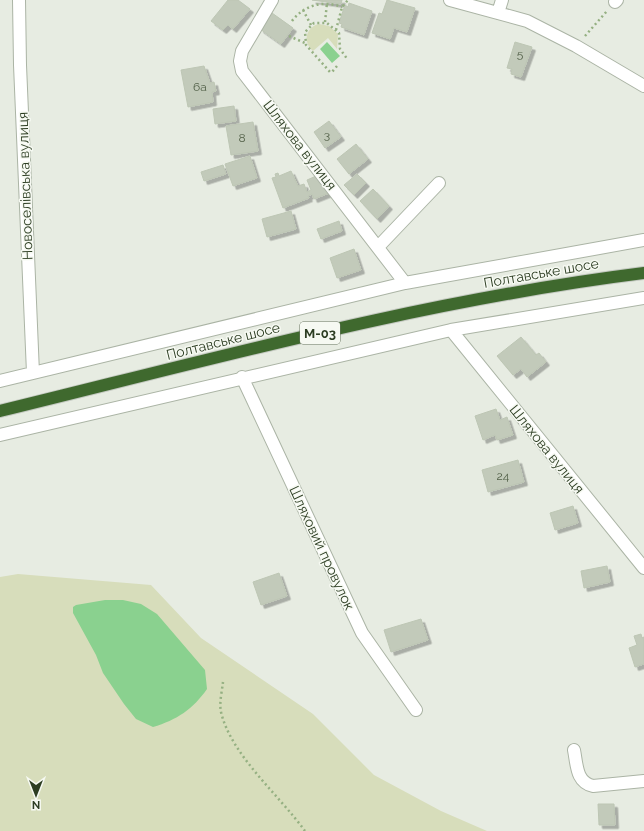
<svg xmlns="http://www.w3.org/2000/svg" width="644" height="831" font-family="Raleway,sans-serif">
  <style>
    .green { fill: #d7ddbb }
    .water { fill: #8ad18f }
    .building { fill: #c2caba; stroke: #bdc6b4; filter: url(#shadow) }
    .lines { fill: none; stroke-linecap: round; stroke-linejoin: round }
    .street-casing { stroke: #abb4a5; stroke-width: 14 }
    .highway-casing { stroke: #c4c9c1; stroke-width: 14 }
    .path { stroke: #95b082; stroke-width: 2.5; stroke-dasharray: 2 3; stroke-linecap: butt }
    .street { stroke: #fff; stroke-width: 12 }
    .highway { stroke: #3f692e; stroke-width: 12 }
    .labels { text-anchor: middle; stroke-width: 3; stroke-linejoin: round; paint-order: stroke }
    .number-label { font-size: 12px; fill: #526048 }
    .shield { fill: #f6f9f2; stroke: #697560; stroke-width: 1 }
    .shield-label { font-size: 13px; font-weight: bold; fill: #2c3d22 }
    .street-label { font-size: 14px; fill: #2c3d22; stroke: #f6f9f2 }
  </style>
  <defs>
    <filter id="shadow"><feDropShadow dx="3.5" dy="3.5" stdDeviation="0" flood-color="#0004"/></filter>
  </defs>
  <rect width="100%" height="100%" fill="#e7ece2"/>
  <path class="green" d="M319,24L329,26L338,34L337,49L328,38L313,51C302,42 306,27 319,24Z
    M18,574L151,585L201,638L313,714L374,775L441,811L487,831H0V577Z"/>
  <path class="water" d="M327,42L340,56L332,63L320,49Z
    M105,600H123L141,604L157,614L205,670L207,689C193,709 177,720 153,727L136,719L124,704L103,673L96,655L73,613V607L76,605Z"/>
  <path class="building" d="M228,0H238L250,9L233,29L228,25L223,30L211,21Z
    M312,0H342L341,4Z
    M387,0L415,8L407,32L394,28L390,39L372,33L379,13L382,14Z
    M349,3L372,11L364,35L341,27L342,24L339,23L345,5L348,7Z
    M272,13L293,28L281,44L260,29Z
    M515,42L532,47L521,77L511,74L512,69L507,68Z
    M204,66L210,83L214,82L216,91L212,92L213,102L188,107L181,70Z
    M234,106L236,121L215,124L213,109Z
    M329,121L341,137L325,148L314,132Z
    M253,122L258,151L231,155L226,126Z
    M356,144L368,159L349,174L337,159Z
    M250,156L257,178L233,186L225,164Z
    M223,165L226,174L204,181L201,172Z
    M291,171L298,186L304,184L307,192L311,190L307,180L316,176L329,193L314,199L312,194L308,196L309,198L283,208L272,178L276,177L275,174L278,173L279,176Z
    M357,174L366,183L354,195L344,185Z
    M373,189L389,206L377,219L360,201Z
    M291,211L296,229L267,237L262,219Z
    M339,221L342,231L321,239L317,229Z
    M354,249L361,270L337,278L330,258Z
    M521,337L536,355L539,353L546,362L527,377L521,369L513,375L497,356Z
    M496,409L500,420L507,417L513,435L497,440L495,435L483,440L475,416Z
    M518,460L524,482L488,492L482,470Z
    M573,506L578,523L555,530L550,513Z
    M607,566L610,582L584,588L581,571Z
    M279,573L287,596L261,605L253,582Z
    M421,619L428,640L391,652L384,630Z
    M641,634L642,638L644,637V664L635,667L629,648L637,645L634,636Z
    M598,804H614L615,825H599Z"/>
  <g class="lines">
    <defs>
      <path id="street" d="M19,0L20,65L33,373
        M272,0L242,51L240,61L242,71L405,283
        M450,0L527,21L576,46L644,86
        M615,2L617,0
        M498,13L502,0
        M378,247L439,183
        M451,330L644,568
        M242,377L362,633L416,710
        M0,381L405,283L644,240
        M0,435L451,330L644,298
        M574,750C577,765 576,782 593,786L644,781"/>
      <path id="highway" d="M0,411C213,359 426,300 644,273"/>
    </defs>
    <use href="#street" class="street-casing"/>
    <use href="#highway" class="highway-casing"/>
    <path class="path" d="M303,10L311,25
      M292,21C304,5 323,0 342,7
      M325,22L327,3
      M336,30L342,7L348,0
      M289,36L305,43
      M585,36L607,11
      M337,66L332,72H330L306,45L305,32L314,23H327L339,33L340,49L348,60
      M223,682C222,691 219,703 221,712C231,755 279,795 305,831"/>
    <use href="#street" class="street"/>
    <use href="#highway" class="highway"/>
  </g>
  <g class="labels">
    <g class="number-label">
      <text x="520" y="58">5</text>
      <text x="200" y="91">6а</text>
      <text x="327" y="139">3</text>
      <text x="242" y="142">8</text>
      <text x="503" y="480">24</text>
    </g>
    <rect class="shield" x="300" y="322" width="40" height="22" rx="3"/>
    <g class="shield-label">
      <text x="320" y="338">М-03</text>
    </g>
    <g class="street-label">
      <text transform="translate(300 145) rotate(52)" y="5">Шляхова вулиця</text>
      <text transform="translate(25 186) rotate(-92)" y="5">Новоселівська вулиця</text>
      <text transform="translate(541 273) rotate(-10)" y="5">Полтавське шосе</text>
      <text transform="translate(223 341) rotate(-14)" y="5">Полтавське шосе</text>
      <text transform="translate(547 449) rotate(51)" y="5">Шляхова вулиця</text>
      <text transform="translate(322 548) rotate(65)" y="5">Шляховий провулок</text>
    </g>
  </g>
  <g transform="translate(36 795) rotate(180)" stroke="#f6f9f2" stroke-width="3" paint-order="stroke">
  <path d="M0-3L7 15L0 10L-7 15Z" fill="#2c3d22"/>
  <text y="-6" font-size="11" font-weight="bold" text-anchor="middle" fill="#2c3d22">N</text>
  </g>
</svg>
